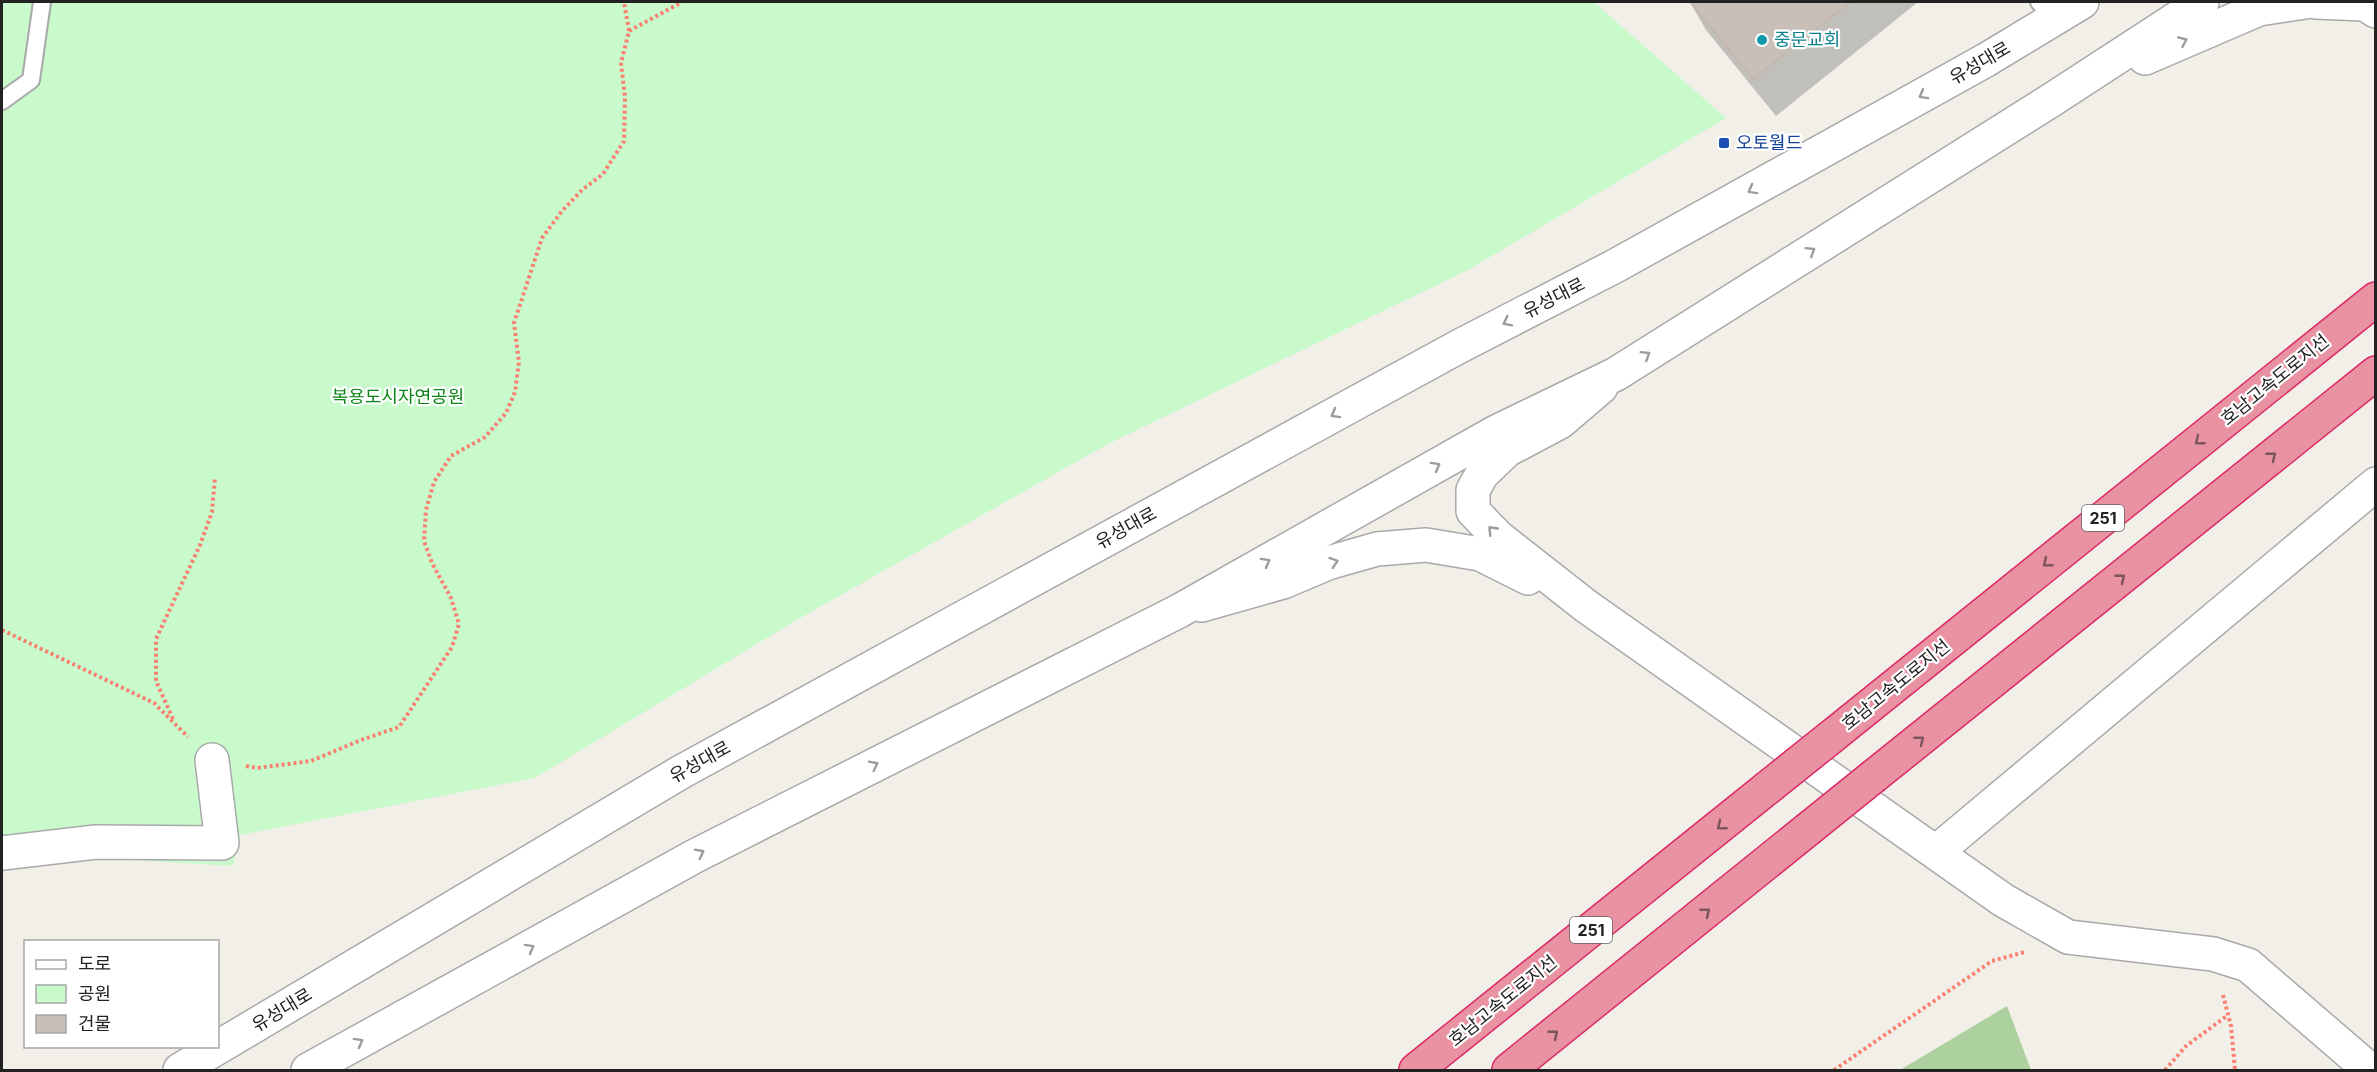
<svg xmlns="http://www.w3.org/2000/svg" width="2377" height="1072" font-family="Inter,'Noto Sans KR',sans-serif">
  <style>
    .forest { fill: #add19e }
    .park { fill: #c8facc }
    .shadow { fill: #0003 }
    .building { fill: #c7bfb8; stroke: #c4b6ab; stroke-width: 1.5 }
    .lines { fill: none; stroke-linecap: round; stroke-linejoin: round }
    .service-casing { stroke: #a9a9a9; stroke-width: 20 }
    .minor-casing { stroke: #a9a9a9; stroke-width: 36 }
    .tertiary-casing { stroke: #a9a9a9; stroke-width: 36 }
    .motorway-casing { stroke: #dc2a67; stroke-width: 36 }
    .path { stroke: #fa8072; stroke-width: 4; stroke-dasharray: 3 3; stroke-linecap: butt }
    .service { stroke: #fff; stroke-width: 16 }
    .minor { stroke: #fff; stroke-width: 33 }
    .tertiary { stroke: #fff; stroke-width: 33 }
    .motorway { stroke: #e892a2; stroke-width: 33 }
    .motorway-bridge-casing { stroke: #dc2a67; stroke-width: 36; stroke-linecap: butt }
    .motorway-bridge { stroke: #e892a2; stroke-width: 33 }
    .oneway { stroke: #9c9c9c }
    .oneway2 { stroke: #7b545c }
    .culture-dot { fill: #0f9aa8; stroke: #fff; stroke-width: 2 }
    .transit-dot { fill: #1a4fb4; stroke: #fff; stroke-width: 2 }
    .labels { text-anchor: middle; stroke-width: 4.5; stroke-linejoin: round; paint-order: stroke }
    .shield { fill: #fff; stroke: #646464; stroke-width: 1.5 }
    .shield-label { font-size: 16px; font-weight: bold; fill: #222 }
    .culture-label { font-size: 18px; fill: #0d838f; stroke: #fff; text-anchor: start }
    .street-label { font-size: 18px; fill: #222; stroke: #fff }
    .transit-label { font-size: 18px; fill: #164399; stroke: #fff; text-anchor: start }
    .park-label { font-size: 18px; fill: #0c8416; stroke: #fff }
  </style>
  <rect width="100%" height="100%" fill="#f2efe9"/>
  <path class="forest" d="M2007,1006L2031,1070H1900Z"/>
  <path class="park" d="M2,2H1594L1726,118L1468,270L1108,444L795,621L535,778L240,835L233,866L97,858L2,869Z"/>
  <path class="shadow" d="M1690,2H1918L1776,116L1706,30Z"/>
  <path class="building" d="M1690,2H1850L1753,79Z"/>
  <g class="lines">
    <defs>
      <path id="service" d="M2039,2L2054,19
        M2,101L31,80L42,2"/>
      <path id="minor" d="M1601,387L1560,422L1507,450L1482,474L1473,490V511L1498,537L1586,606L2003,900L2068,937L2213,954L2248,965L2370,1070
        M1202,605L1283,582L1328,563L1377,549L1426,545L1480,554L1528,578
        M1936,852L2376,484
        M2,853L96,842L222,843L212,760"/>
      <path id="tertiary" d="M2315,2L2365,4L2376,11
        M2145,58L2259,9L2305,2
        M180,1070L681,772L1458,347L1617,265L1986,60L2082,2
        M308,1070L695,856L1179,611L1496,432L1616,374L2053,99L2202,2"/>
      <path id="motorway" d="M1831,737L2376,299
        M1874,776L2376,373
        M1416,1070L1766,789
        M1509,1070L1807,830"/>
    </defs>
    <use href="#service" class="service-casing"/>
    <use href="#minor" class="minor-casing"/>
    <use href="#tertiary" class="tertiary-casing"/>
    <use href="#motorway" class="motorway-casing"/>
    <path class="path" d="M629,31L682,2
      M2,630L154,703L188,737
      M173,719L156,681V639L200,545L212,512L215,477
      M246,766L257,768L311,761L361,740L399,727L452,647L459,624L451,598L432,563L424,541L426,510L434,482L451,456L485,437L506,413L515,392L519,362L514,323L542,238L562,211L582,190L603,174L624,141L625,97L621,63L629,31L624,2
      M2223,995L2231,1026L2235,1070
      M1834,1070L1992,961L2025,952
      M2165,1070L2186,1046L2228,1015"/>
    <use href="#service" class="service"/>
    <use href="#minor" class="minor"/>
    <use href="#tertiary" class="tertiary"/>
    <use href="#motorway" class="motorway"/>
    <defs>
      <path id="motorway-bridge" d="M1766,789L1831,737
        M1807,830L1874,776"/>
    </defs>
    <use href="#motorway-bridge" class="motorway-bridge-casing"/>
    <use href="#motorway-bridge" class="motorway-bridge"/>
  </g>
  <defs><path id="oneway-chevron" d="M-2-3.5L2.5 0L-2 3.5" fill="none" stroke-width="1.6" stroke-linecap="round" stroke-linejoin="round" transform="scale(1.5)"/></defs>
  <g class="oneway">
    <use href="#oneway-chevron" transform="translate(2183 41) rotate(-24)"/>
    <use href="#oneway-chevron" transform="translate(1923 95) rotate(151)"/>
    <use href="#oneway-chevron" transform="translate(1752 190) rotate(151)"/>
    <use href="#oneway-chevron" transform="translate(1811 251) rotate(-32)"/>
    <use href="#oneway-chevron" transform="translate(1507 322) rotate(153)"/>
    <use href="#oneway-chevron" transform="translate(1646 355) rotate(-32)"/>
    <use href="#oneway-chevron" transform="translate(1335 414) rotate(151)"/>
    <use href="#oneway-chevron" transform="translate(1436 466) rotate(-29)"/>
    <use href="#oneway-chevron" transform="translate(1492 530) rotate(-134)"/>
    <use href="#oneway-chevron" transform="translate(1266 562) rotate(-29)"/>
    <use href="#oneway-chevron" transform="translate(1334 562) rotate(-18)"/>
    <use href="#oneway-chevron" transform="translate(874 765) rotate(-27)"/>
    <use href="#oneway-chevron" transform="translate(700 853) rotate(-27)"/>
    <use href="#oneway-chevron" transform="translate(530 948) rotate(-29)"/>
    <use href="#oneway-chevron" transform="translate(359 1042) rotate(-29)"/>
  </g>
  <g class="oneway2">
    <use href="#oneway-chevron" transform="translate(2199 441) rotate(141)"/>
    <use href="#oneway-chevron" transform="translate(2272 456) rotate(-39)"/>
    <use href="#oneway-chevron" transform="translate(2047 563) rotate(141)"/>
    <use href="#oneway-chevron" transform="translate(2121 578) rotate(-39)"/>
    <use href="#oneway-chevron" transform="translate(1920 740) rotate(-39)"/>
    <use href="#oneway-chevron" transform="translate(1721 826) rotate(141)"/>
    <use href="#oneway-chevron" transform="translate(1706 912) rotate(-39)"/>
    <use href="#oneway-chevron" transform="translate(1554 1034) rotate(-39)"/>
  </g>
  <circle class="culture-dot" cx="1762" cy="40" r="6"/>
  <rect class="transit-dot" x="1718" y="137" width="12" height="12" rx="3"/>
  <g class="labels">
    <g class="shield">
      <rect x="2082" y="505" width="42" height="26" rx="4.5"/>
      <rect x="1570" y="917" width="42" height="26" rx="4.5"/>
    </g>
    <g class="shield-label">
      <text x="2103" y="524">251</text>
      <text x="1591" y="936">251</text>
    </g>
    <g class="culture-label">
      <text x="1774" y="46">중문교회</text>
    </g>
    <g class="street-label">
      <text transform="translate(1980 63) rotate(-30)" y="6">유성대로</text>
      <text transform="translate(1554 298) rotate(-27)" y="6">유성대로</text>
      <text transform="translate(2275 380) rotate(-39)" y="6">호남고속도로지선</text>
      <text transform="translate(1126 528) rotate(-29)" y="6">유성대로</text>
      <text transform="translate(1896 685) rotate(-39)" y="6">호남고속도로지선</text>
      <text transform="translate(700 762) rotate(-29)" y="6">유성대로</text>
      <text transform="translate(1503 1001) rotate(-39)" y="6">호남고속도로지선</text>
      <text transform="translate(282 1010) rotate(-31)" y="6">유성대로</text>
    </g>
    <g class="transit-label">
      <text x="1736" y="149">오토월드</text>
    </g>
    <g class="park-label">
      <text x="398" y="403">복용도시자연공원</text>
    </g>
  </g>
  <rect width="2377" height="1072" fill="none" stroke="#222222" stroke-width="6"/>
  <rect x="24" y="940" width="195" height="108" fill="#ffffff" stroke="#a7a7a7" stroke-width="1.5"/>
  <rect x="36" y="960" width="30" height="9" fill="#ffffff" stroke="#a7a7a7" stroke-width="1.5"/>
  <text x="78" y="970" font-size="18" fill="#222222">도로</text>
  <rect x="36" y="985" width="30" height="18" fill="#c8facc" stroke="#a7a7a7" stroke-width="1.5"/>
  <text x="78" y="1000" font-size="18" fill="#222222">공원</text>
  <rect x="36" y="1015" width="30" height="18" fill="#c7bfb8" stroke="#a7a7a7" stroke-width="1.5"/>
  <text x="78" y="1030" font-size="18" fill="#222222">건물</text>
</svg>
